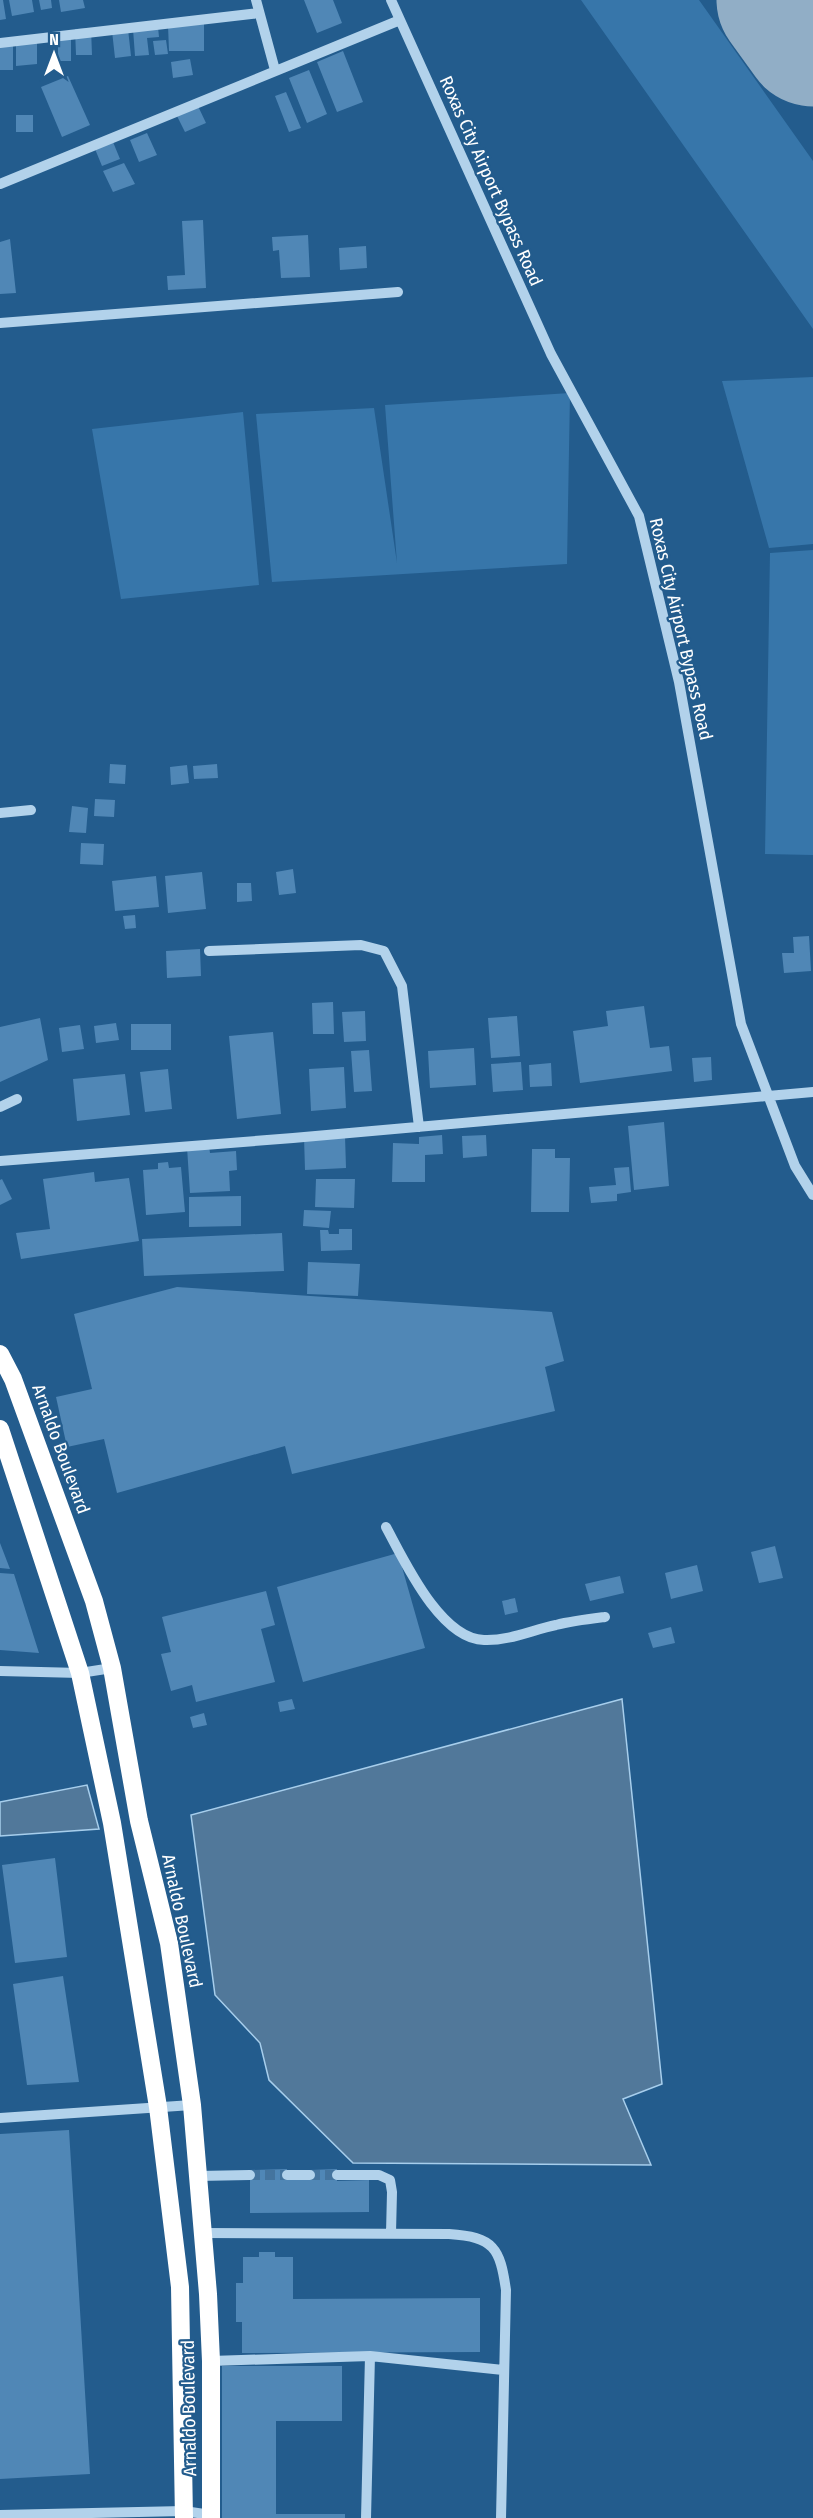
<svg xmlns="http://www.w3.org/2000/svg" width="813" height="2518" font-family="'Fira Sans Condensed',sans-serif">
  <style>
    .green { fill: #3776aa }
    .water { fill: #51789a; stroke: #a7ceec; stroke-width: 1.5 }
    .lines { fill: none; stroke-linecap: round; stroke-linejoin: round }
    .runway { stroke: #91aec6; stroke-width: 141 }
    .building { fill: #5087b6 }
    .minor-tunnel { stroke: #44749e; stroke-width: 10; stroke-dasharray: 10 5; stroke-linecap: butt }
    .minor { stroke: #b2d2eb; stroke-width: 10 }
    .highway { stroke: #fff; stroke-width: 18 }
    .labels { text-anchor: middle; stroke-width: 4.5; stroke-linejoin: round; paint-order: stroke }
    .street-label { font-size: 18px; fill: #fff; stroke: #235c8d }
  </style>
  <rect width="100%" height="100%" fill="#235c8d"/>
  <path class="green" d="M581,0H699L813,161V329Z
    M813,377V544L769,548L722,381Z
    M570,393L567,564L272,582L256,414L374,408L397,563L385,405Z
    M243,412L259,585L121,599L92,429Z
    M813,550V855L765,854L770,553Z"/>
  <path class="water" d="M622,1699L662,2084L623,2099L651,2165L353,2163L269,2080L260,2043L215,1995L191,1815Z
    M87,1785L99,1829L0,1836V1802Z"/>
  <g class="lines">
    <path class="runway" d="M787,0L813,36"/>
  </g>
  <path class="building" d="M0,0H3L6,19L0,20Z
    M9,0H32L34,12L12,16Z
    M39,0H51L52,8L41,10Z
    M59,0H83L85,8L61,12Z
    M304,0H333L342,23L317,33Z
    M204,24V51H169L168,25Z
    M158,27L159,37L147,38L149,55L135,56L133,29Z
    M91,28L92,55H76L75,29Z
    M128,29L131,56L115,58L112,31Z
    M58,36H71V61H58Z
    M16,39H37V64L16,66Z
    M166,40L168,54L155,55L153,41Z
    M0,46H13V70H0Z
    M343,51L363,102L337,112L317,62Z
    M190,59L193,75L173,78L171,62Z
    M309,70L327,114L307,123L289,78Z
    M68,76L90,125L62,137L41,87Z
    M286,92L301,128L289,132L275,96Z
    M197,104L206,123L185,132L176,114Z
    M16,115H33V132H16Z
    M147,133L157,155L139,162L130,140Z
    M113,142L120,159L102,166L95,149Z
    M124,163L135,184L113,192L103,171Z
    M203,220L206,288L168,290L167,276L185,275L182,221Z
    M308,235L310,277L281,278L279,250L273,251L272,237Z
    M10,239L16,293L0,294V242Z
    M366,246L367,268L340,270L339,248Z
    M110,764L126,765L125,784L109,783Z
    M217,764L218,778L194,779L193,766Z
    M187,765L189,783L171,785L170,767Z
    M95,799L115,800L114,817L94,816Z
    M72,806L88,808L86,833L69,832Z
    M81,843L104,844L103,865L80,864Z
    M293,869L296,893L279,895L276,872Z
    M202,872L206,909L168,913L165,876Z
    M156,876L159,907L115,911L112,881Z
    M237,883H251L252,901L237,902Z
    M135,915L136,928L125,929L123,916Z
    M809,936L811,971L784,973L782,953H794L793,937Z
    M200,949L201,976L167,978L166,951Z
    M333,1002L334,1034H313L312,1003Z
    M644,1006L650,1048L669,1046L672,1071L580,1083L573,1031L608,1026L606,1011Z
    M365,1011L366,1041L344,1042L342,1012Z
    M517,1016L520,1056L491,1058L488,1018Z
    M40,1018L48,1060L0,1082V1027Z
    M116,1023L119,1040L96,1043L94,1026Z
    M131,1024H171V1050H131Z
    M80,1025L84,1049L62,1052L59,1028Z
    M273,1032L281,1114L237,1119L229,1036Z
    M474,1048L476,1085L430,1088L428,1051Z
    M369,1050L372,1091L354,1092L351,1051Z
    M711,1057L712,1080L694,1082L692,1058Z
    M521,1062L523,1090L493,1092L491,1064Z
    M551,1063L552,1086L530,1087L529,1065Z
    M344,1067L346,1108L311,1111L309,1069Z
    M168,1069L172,1109L145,1112L140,1072Z
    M125,1074L130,1115L77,1121L73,1079Z
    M664,1122L669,1186L634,1190L628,1126Z
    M442,1135L443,1154L425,1155V1182H392L393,1143L419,1144V1137Z
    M486,1135L487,1156L463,1158L462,1136Z
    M345,1136L346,1168L305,1170L304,1137Z
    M209,1146L210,1153L236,1151L237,1170L229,1171L230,1191L190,1193L187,1147Z
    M532,1149H555V1158H570L569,1212H531Z
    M168,1162L169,1168L181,1167L185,1212L146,1215L143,1170L158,1169V1163Z
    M629,1167L631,1192L617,1194V1201L591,1203L589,1187L616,1185L614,1168Z
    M94,1172L95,1182L129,1178L139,1241L21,1259L16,1233L50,1229L43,1179Z
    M2,1179L12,1199L0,1205V1180Z
    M316,1179H355L354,1208L315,1207Z
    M241,1196V1226L189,1227V1197Z
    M304,1210L331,1211L329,1228L303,1226Z
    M339,1229H352V1250L321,1251L320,1230H328L329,1234H339Z
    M282,1233L284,1271L144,1276L142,1239Z
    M308,1262L360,1264L358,1296L307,1294Z
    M177,1287L552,1312L564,1361L545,1367L555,1411L292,1474L285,1446L117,1493L104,1439L67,1447L56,1397L92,1389L74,1314Z
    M0,1543L10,1569L0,1568Z
    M775,1546L783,1578L759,1583L751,1552Z
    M398,1553L425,1648L303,1682L277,1587Z
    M697,1565L703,1591L671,1599L665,1573Z
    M0,1573L14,1574L39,1653L0,1650Z
    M620,1576L624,1593L590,1601L585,1584Z
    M266,1591L275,1625L261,1629L275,1682L196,1702L192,1685L171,1691L161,1654L171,1652L162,1617Z
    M515,1598L518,1612L505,1615L502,1601Z
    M671,1627L675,1643L653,1648L648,1633Z
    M292,1699L295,1709L280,1712L278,1702Z
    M204,1713L207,1725L193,1728L190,1717Z
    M55,1858L67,1957L15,1963L2,1865Z
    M63,1976L79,2082L27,2085L13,1984Z
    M69,2130L90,2474L0,2479V2134Z
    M287,2169V2179H310V2170L337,2169V2181L369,2180V2212L250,2213V2170Z
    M259,2252H275V2257H293V2299L480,2298V2352L242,2353V2322H236V2283H243V2257H259Z
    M222,2366H342V2421H276V2514H345V2518H222Z"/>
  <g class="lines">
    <path class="minor-tunnel" d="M250,2175H287
      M310,2175H337"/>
    <path class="minor" d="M256,0L275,70
      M391,0L551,354L639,516L679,682L741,1024L795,1166L813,1195
      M0,43L259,13
      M0,184L400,20
      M0,323L398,292
      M0,813L31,810
      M209,951L361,945L384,951L402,986L419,1127
      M0,1107L17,1099
      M0,1161L293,1138L813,1092
      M386,1527C404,1560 440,1639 484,1640C509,1641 532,1630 556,1625C572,1621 589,1619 605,1617
      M0,1671L80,1673L112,1668
      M0,2118L192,2105
      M287,2175H310
      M337,2175H379L390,2180L392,2192L391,2233
      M198,2176L250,2175
      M203,2233L449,2234C494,2237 500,2248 506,2290L501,2518
      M211,2361L370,2356L503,2370
      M0,2515L184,2511L211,2515
      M366,2518L370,2356"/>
    <path class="highway" d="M0,1354L13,1379L94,1601L112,1668L139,1821L169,1943L192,2105L208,2294L211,2361V2518
      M0,1429L80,1673L112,1823L158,2107L180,2287L184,2518"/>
  </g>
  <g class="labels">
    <g class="street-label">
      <text transform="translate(491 181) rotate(66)" y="6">Roxas City Airport Bypass Road</text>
      <text transform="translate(681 629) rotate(77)" y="6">Roxas City Airport Bypass Road</text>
      <text transform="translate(61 1449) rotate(70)" y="6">Arnaldo Boulevard</text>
      <text transform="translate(182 1921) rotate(78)" y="6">Arnaldo Boulevard</text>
      <text transform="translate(189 2408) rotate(-91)" y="6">Arnaldo Boulevard</text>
    </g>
  </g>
  <g transform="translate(54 54)" stroke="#235c8d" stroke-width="4.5" paint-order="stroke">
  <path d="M0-4.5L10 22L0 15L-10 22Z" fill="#ffffff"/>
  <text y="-9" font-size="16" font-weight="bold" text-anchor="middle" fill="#ffffff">N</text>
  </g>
</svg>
